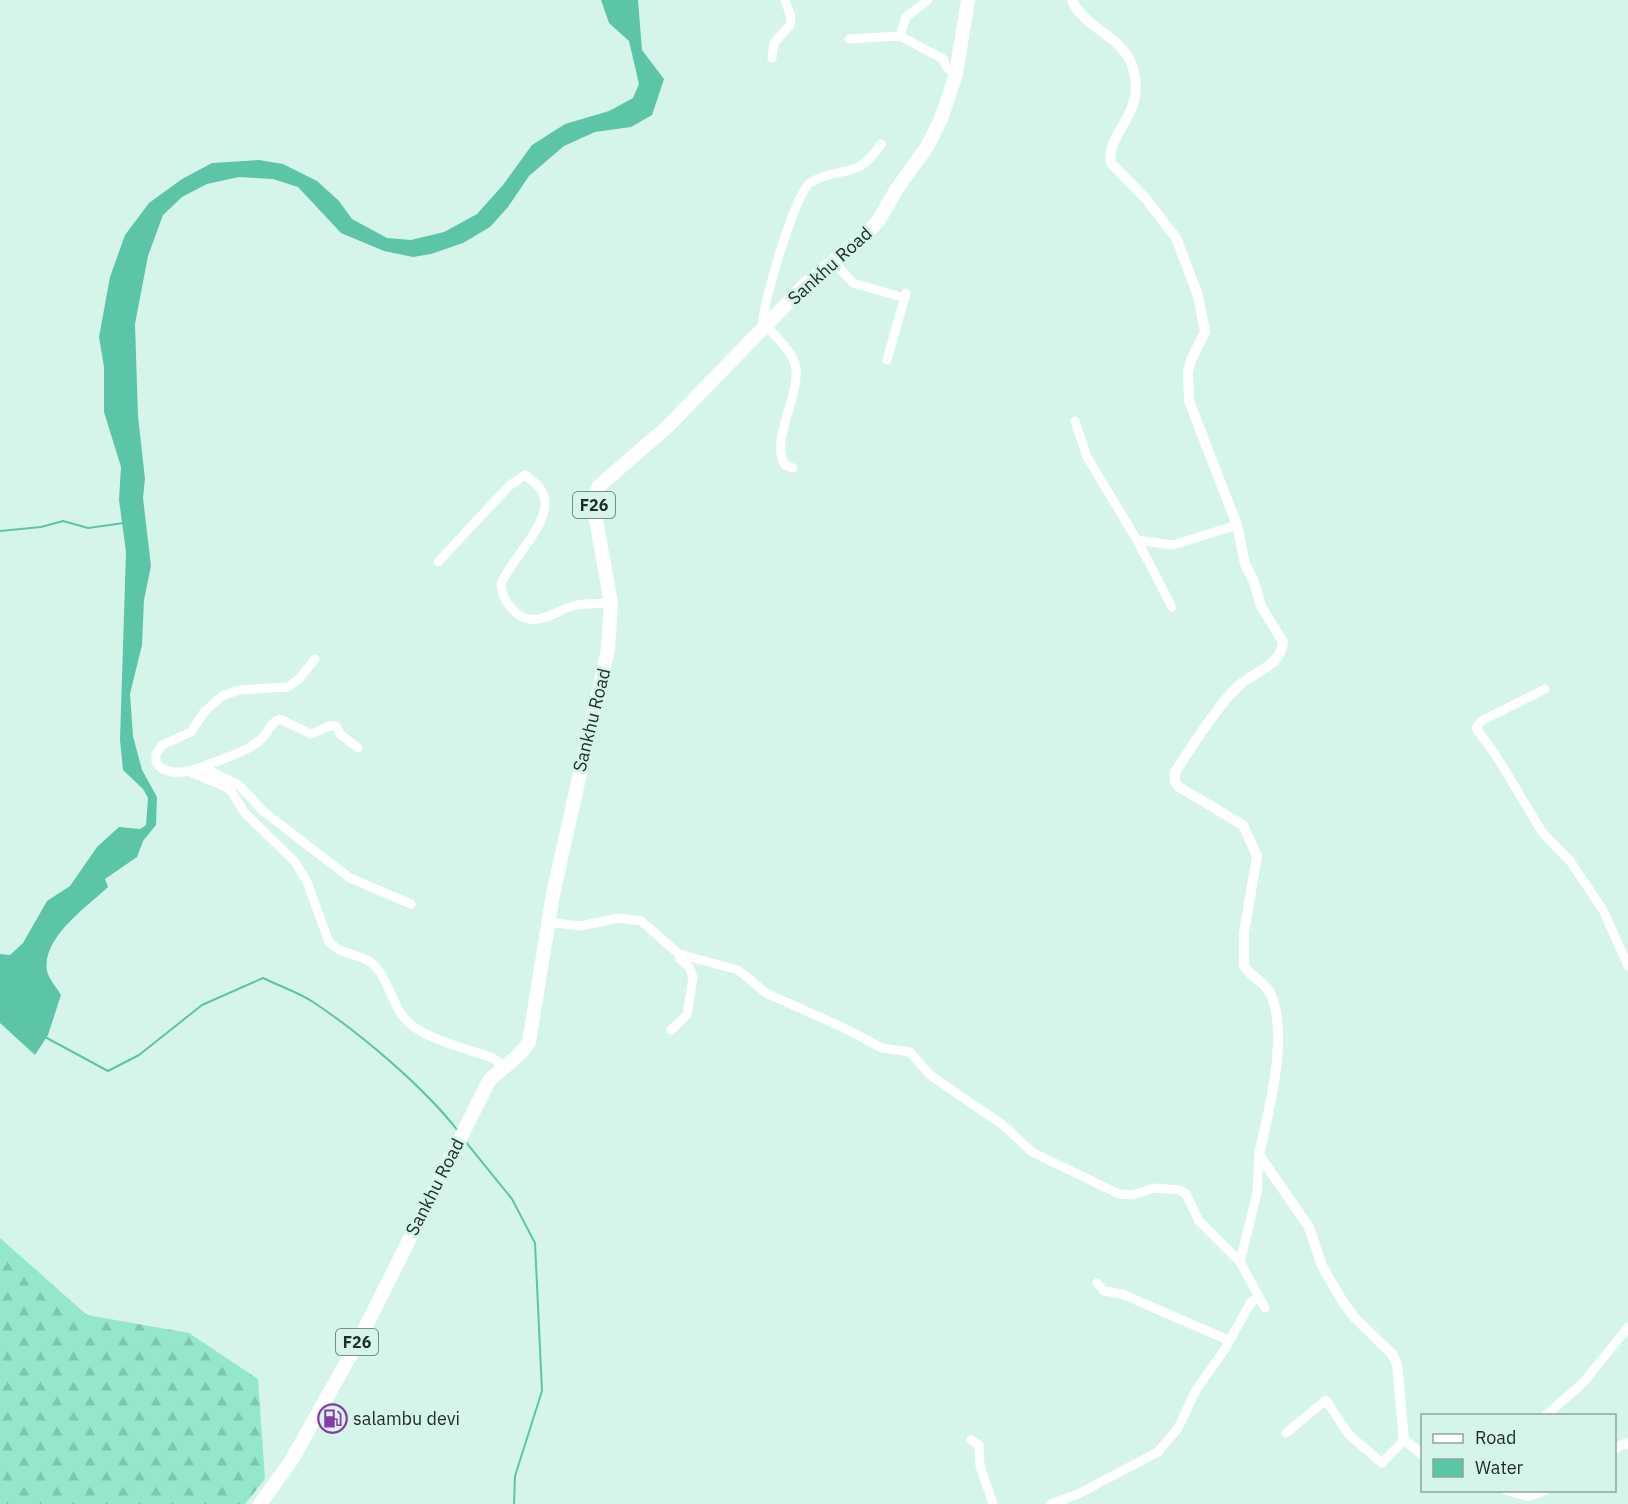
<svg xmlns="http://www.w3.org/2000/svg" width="1628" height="1504" font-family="'IBM Plex Sans',sans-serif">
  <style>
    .forest { fill: url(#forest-firs) }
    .water { fill: #5cc5a8 }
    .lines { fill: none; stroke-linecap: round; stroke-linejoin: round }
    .stream { stroke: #5cc5a8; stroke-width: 2 }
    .minor { stroke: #fff; stroke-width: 9 }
    .tertiary { stroke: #fff; stroke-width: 10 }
    .primary { stroke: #fff; stroke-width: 14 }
    .labels { text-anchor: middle; stroke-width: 6; stroke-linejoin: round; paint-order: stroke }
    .shield { fill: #d5f5ea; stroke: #576963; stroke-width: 1.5 }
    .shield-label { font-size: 16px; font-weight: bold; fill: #212d29 }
    .street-label { font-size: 18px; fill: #212d29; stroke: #d5f5ea }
    .poi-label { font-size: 18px; fill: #212d29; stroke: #d5f5ea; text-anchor: start }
  </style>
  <defs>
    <pattern id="forest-firs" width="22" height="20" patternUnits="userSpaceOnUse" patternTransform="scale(1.5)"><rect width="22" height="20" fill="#94e6cd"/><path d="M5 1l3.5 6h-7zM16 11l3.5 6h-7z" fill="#7fc6b0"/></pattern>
  </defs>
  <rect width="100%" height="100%" fill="#d5f5ea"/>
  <path class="forest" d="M0,1238L87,1315L189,1333L258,1379L265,1479L245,1504H0Z"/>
  <path class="water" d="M601,0H638L642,50L664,79L652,115L631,127L595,132L564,146L529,176L508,207L490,227L463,243L431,254L413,257L384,251L341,233L298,187L273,179L239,177L207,184L182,197L163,215L148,256L135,324L138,416L145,479L143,498L151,566L144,600L142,645L130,694L133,736L142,770L157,797L156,825L143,841L137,857L105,879L108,887C88,906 41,938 47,971C49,979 57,988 61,995L48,1035L35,1055L0,1023V954L10,955L23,943L47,901L70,886L97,847L119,827L140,829L146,825L148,798L143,789L123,770L120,740L126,552L119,500L121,467L104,412V367L99,337L110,277L125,235L149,203L182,179L212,163L259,160L283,164L317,181L339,201L352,219L387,238L411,240L444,232L477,214L503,185L532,145L565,124L609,111L633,98L639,84L629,41L609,23Z"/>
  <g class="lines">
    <path class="stream" d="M0,531L41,527L63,521L88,528L124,523
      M45,1037L108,1071L139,1055L202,1005L263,978C279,986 298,992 313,1002C360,1033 424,1087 458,1131
      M465,1141L512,1199L535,1243L542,1391L515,1476L514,1504"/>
    <path class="minor" d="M900,36L906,17L928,0
      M849,39L900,36L943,59L947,68L956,74
      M772,58L774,43L790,25L791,17L785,0
      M833,261L853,283L905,298
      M887,360L906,293
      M1075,421L1087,457L1137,540L1173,545L1237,525
      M793,468L785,465C770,441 799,398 796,369C793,348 772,337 763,319C765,298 796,190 811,182C843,165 857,181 881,144
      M1137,540L1172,607
      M438,562L509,486L525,475C532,481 541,486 544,496C552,523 510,560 501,584C502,601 518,623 538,619C550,618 561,609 573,606C585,603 599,604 611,603
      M315,659L299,679L288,687L239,690L222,696L204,712L191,732L162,745L156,754V762C166,778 188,772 202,767L239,785L263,811L350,878L411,904
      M1545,689L1481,721L1476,728L1497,757L1542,832L1570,861L1603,910L1628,966
      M202,767C221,759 244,754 260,740C268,734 270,722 280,719L311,734L329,726H336L340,734L358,748
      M188,771L224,786L232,792L244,812L295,862L307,882L329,942C343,957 362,953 373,964C389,979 391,1003 405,1019C422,1039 469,1049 493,1058L503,1066
      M548,922L580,926L619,918L641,921L679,954L738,970L766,993L844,1028L882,1048L910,1052L930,1075L1003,1125L1032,1152L1119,1194L1132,1195L1155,1188L1179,1190L1186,1194L1199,1221L1240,1262L1265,1308
      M671,1030L687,1015L693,977L689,967L680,959L679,954
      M1240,1262L1257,1193L1259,1155
      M1097,1283L1104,1291L1122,1294L1228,1340
      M1545,1416L1583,1383L1628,1327
      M1286,1433L1326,1400L1349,1435L1382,1463L1404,1440
      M971,1440L979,1445L980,1466L993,1504
      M1051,1504L1078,1494L1158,1452L1178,1428L1196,1390L1225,1349L1251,1302L1258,1298"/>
    <path class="tertiary" d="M1072,0C1084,29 1124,36 1133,68C1147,115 1105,133 1111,163L1146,199L1176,238L1198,295L1205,332L1191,360L1188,372L1189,401L1237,525L1245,564L1254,582L1261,606L1283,642C1281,665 1257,671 1242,683C1221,700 1191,748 1175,772V782L1179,787L1243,825L1257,856L1244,933V966C1251,977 1264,981 1270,993C1290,1034 1268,1112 1259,1155L1309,1227L1322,1266L1343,1302L1355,1318L1392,1354L1397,1364L1404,1440L1422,1454
      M1614,1450L1618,1446L1628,1443
      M1506,1490L1529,1496L1545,1490"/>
    <path class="primary" d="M260,1504L291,1461L358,1342L489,1081C501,1069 522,1055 529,1042L553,894L608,649L611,603L594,509V497L599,486L667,427L809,281L863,238L879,220L896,190L927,147L941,119L956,74L968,0"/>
  </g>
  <defs>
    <symbol id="fuel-ring" viewBox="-11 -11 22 22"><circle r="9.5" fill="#d5f5ea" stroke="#883aab" stroke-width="1.5"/><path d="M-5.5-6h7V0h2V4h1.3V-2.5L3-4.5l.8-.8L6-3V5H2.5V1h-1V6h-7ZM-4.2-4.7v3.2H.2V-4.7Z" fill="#883aab"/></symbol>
  </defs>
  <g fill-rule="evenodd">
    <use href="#fuel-ring" x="316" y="1402" width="33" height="33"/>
  </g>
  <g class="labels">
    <g class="shield">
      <rect x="573" y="492" width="42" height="26" rx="4.5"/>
      <rect x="336" y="1329" width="42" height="26" rx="4.5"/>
    </g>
    <g class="shield-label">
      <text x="594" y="511">F26</text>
      <text x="357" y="1348">F26</text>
    </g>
    <g class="street-label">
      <text transform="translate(830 266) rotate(-42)" y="6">Sankhu Road</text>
      <text transform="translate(592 720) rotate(-76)" y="6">Sankhu Road</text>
      <text transform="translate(435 1187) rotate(-63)" y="6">Sankhu Road</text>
    </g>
    <g class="poi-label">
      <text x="353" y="1425">salambu devi</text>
    </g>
  </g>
  <rect x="1421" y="1414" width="195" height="78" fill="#d5f5ea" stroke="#8da59d" stroke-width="1.5"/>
  <rect x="1433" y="1434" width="30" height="9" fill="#ffffff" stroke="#8da59d" stroke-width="1.5"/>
  <text x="1475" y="1444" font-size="18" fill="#212d29">Road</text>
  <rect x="1433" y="1459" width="30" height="18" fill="#5cc5a8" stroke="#8da59d" stroke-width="1.5"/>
  <text x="1475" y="1474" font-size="18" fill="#212d29">Water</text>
</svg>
